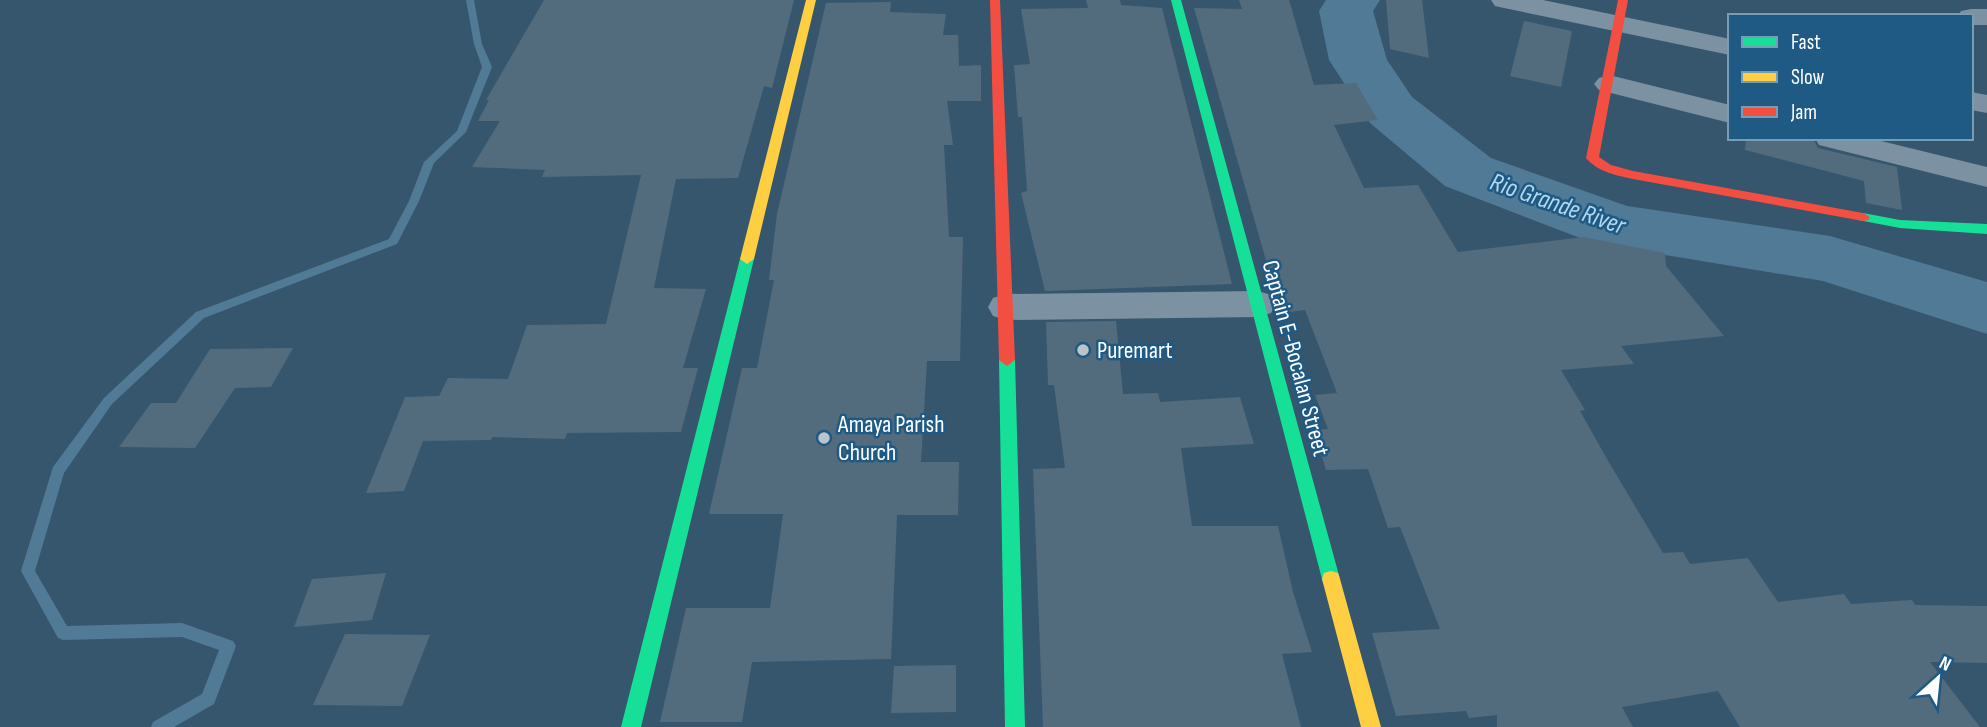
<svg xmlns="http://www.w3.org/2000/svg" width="1987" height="727" font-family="'Sofia Sans Condensed',sans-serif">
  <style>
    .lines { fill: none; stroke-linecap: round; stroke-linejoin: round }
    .stream { fill: #517a97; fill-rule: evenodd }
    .river { fill: #517a97; fill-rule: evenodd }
    .building { fill: #526c7e }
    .street { fill: #7c92a3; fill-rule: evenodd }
    .fast { fill: #16e098; fill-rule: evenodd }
    .slow { fill: #ffcf43; fill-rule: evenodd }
    .jam { fill: #f24e42; fill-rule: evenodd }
    .poi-dot { fill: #b9c4cc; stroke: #1f5a84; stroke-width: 2.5 }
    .labels { text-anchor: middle; stroke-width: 5; stroke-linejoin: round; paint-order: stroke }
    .poi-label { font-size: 24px; fill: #fff; stroke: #1f5a84; text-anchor: start }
    .street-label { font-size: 24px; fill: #fff; stroke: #1f5a84 }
    .water-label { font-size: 26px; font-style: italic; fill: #b2d8f1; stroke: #1f5a84 }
  </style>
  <rect width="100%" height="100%" fill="#36566d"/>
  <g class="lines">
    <path class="stream" d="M466,0H474L482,44L492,67L466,132L434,163L419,201L397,244L204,318L112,404L64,473L35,571L67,626L182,623L233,641L236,646L214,704L174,727H151L153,722L202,694L219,650L182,637L63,640L58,638L21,571L53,467L104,398L196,312L389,239L409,201L424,162L457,131L482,67L474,44Z"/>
    <path class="river" d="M1326,0H1380L1373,11L1387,60L1412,97L1491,158L1627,206L1830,236L1987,282V334L1823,281L1593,243L1445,186L1370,123L1329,60L1319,11Z"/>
  </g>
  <path class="building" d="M544,0H794L772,88L764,86L738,178L676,179L654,288L706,289L683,368H698L681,432L567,433L565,439L492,437L491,440L423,441L404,491L366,493L405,397L439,396L448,378L508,379L527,325L606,324L641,175L542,177L545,170L472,167L500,121H478L489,100H486Z
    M1086,0H1120L1121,5L1162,8L1232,284L1045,291L1021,193L1027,191L1022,117H1018L1014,65L1030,64L1021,9L1088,8Z
    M1239,0H1289L1314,85L1356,83L1378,120L1334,125L1364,188L1418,185L1458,252L1584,237L1665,253L1666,266L1724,336L1621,346L1634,364L1561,370L1585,410L1580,411L1607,459L1663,553L1683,552L1690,564L1748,558L1778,602L1844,594L1851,604L1912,600L1915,605L1987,606V663L1930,662L1980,727H1740L1718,691L1622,707L1633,727H1497V715L1469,718L1466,711L1396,716L1372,633L1440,629L1400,527L1388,528L1368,469L1326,470L1314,430L1328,429L1315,395L1337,393L1305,310L1281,313L1194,8L1242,9Z
    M1386,0H1422L1429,58L1390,49Z
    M891,2L890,12L946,14L943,35H958L959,66L981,65V101H947L953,145H944L949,237H963L960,361H927L921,462H959L958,515H897L891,659L752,662L742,722H660L686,608H770L783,514H709L742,368H757L774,280H769L777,214L826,3Z
    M1524,21L1572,31L1561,87L1510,76Z
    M1746,138H1813L1818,148L1897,167L1902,210L1866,203L1864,181L1745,150Z
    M1116,321L1123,394L1158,393L1160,402L1240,397L1254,444L1181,448L1192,526H1278L1293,592L1312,652L1282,654L1301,727H1043L1033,469L1065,468L1054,385H1048L1046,322Z
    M293,348L271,387L235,388L195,448L119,447L151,403H176L210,349Z
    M386,573L372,620L294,627L312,579Z
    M345,634L430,635L402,706L313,705Z
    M956,665V712L891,713L894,666Z"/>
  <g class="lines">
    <path class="street" d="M1491,0H1543L1730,39V55L1504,8L1495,6Z
      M1971,9H1987V25H1971V16H1958L1961,11Z
      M1609,75L1730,105V123L1599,90L1594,84L1599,78Z
      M1971,92L1987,95V113L1971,110Z
      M1815,138H1869L1987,167V187L1819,145Z
      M1258,291L1271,295L1276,304L1271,313L1258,317L1006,320L993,316L988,307L993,298L1006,294Z"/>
    <path class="fast" d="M1171,0H1181L1340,579L1338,585L1331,587L1324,585L1322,579Z
      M1863,213L1900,220L1987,224V234L1900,228L1858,220L1856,217Z
      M747,254L754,259L641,727H621L740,259Z
      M1007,354L1015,360L1025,727H1005L999,360Z"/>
    <path class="slow" d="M806,0H816L754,259L747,264L740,259Z
      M1331,571L1338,573L1340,579L1381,727H1361L1322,579L1324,573Z"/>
    <path class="jam" d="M990,0H1000L1015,360L1007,366L999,360Z
      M1618,0H1628L1599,157L1611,165L1633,171L1863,213L1870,217L1868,220L1863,221L1633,179C1615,175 1598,172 1586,158Z"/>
  </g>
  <g class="poi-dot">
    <circle cx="1083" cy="350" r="7"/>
    <circle cx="824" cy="438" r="7"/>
  </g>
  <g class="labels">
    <g class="poi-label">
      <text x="1097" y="358">Puremart</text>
      <text x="838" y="432">Amaya Parish<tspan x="838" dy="28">Church</tspan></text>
    </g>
    <g class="street-label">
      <text transform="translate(1296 358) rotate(75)" y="8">Captain E-Bocalan Street</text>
    </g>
    <g class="water-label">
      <text transform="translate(1558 203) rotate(19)" y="9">Rio Grande River</text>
    </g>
  </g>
  <rect x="1728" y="14" width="245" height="126" fill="#1f5a84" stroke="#799cb5" stroke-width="2"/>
  <rect x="1742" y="37" width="35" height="10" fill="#16e098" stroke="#799cb5" stroke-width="2"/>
  <text x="1791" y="49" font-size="21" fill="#ffffff">Fast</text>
  <rect x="1742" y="72" width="35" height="10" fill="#ffcf43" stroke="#799cb5" stroke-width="2"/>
  <text x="1791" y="84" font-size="21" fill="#ffffff">Slow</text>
  <rect x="1742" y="107" width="35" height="10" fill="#f24e42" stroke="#799cb5" stroke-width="2"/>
  <text x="1791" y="119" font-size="21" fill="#ffffff">Jam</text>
  <g transform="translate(1938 678) rotate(27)" stroke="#1f5a84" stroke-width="5" paint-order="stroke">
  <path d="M0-5L12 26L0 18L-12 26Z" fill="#ffffff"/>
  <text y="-10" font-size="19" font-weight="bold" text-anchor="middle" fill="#ffffff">N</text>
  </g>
</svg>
